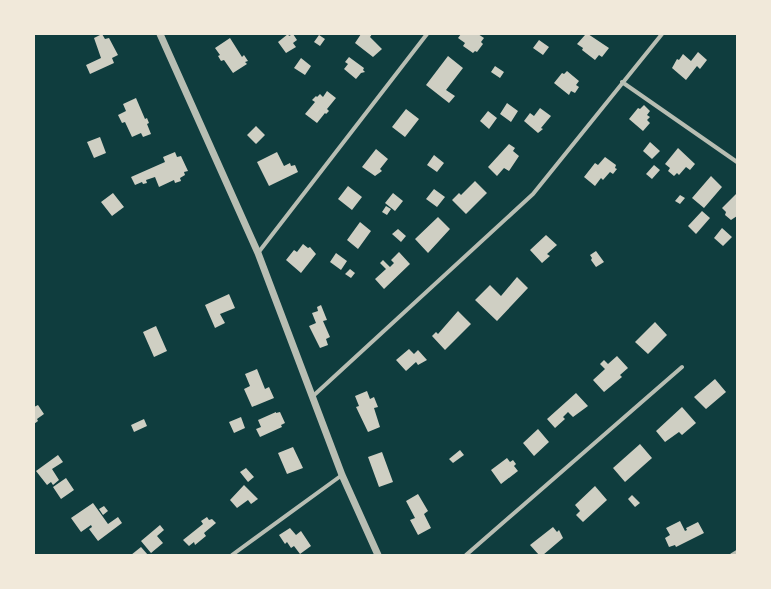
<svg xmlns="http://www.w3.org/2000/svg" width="771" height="589" font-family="Karla,sans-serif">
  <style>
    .building { fill: #cfcfc3 }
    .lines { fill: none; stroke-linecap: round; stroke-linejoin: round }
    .minor { stroke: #b8beb3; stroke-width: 4 }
    .tertiary { stroke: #b8beb3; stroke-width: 7 }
  </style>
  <rect width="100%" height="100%" fill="#0f3d3e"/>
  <path class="building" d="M102,34L105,39L109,38L118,55L112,58L114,63L90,74L86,65L101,58L94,38Z
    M288,34L289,36L293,34L297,40L293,43L296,47L286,53L278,42Z
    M361,34H372L370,37L382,49L373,57L355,43Z
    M461,34H478L484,38L481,42L483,44L477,52L475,51L473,53L463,46L465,43L458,38Z
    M588,34L609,48L602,57L599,55L595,60L582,50L583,48L577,44L585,35Z
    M319,35L325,39L320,46L314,42Z
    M230,38L242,57L244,55L248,61L245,62L247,64L233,73L224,60L221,61L218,56L220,55L215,48Z
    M539,40L549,47L543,55L533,48Z
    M698,52L707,60L700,69L697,66L686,80L672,68L677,59L679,60L683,54L691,61Z
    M448,56L463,68L446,90L455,96L449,103L426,85Z
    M349,57L364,68L363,70L365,72L361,73L356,79L344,69L348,64L345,62Z
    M301,58L311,66L305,75L294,68Z
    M495,66L504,72L500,78L491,72Z
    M567,71L579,81L576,85L579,87L575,93L571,91L569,95L554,83L562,73L564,74Z
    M327,91L336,98L327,109L329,111L326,114L325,113L317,123L305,114L315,102L312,100L316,96L317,97L320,94L323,97Z
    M136,98L145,119L147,118L149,123L147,124L151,134L143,137L141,133L132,137L125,122L122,123L118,115L126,111L123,104Z
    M507,103L518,111L511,122L500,114Z
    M644,105L650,111L647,115L650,117L647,120L650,123L643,131L629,119L638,108L640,109Z
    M540,108L551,116L541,128L543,129L538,133L524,121L530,113L534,116Z
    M406,109L419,119L405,137L392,127Z
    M488,111L497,118L489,129L480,121Z
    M256,126L265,135L256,144L247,135Z
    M100,137L106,153L94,158L87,142Z
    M650,142L660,151L652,159L643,151Z
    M509,144L515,148L513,151L519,156L509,171L504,168L497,176L488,167Z
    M678,148L695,164L690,170L686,167L679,175L677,173L674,176L668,171L670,168L665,164Z
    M376,149L388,159L380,169L382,171L375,176L362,167Z
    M175,152L177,157L181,156L188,171L184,172L185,175L180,178L181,181L175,183L174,180L159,187L155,177L146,180L147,183L143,184L142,182L135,185L131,177L165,162L163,157Z
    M277,152L284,166L290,163L291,166L295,165L298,172L269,186L257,162Z
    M434,155L444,163L437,172L427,165Z
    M605,157L616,165L615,168L617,169L613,174L610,172L603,180L601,178L595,186L584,177L595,163L598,165Z
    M654,165L660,170L652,179L646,174Z
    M711,176L722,187L704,208L692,198Z
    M475,181L487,193L466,214L452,200L459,193L461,195Z
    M348,186L362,197L352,210L338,199Z
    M434,189L445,197L437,207L426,199Z
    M113,193L124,207L112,216L101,202Z
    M393,193L403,201L395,211L385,203Z
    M737,193V216L731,220L725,215L726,212L722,208Z
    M680,195L685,198L680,204L675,201Z
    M386,206L391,209L387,215L382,212Z
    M702,211L710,218L696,234L688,226Z
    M438,217L450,229L428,253L415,239Z
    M360,222L371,231L358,249L347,240Z
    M722,228L732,237L723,246L714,238Z
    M398,229L406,236L401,242L392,234Z
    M546,235L557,245L547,254L550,256L542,263L530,250Z
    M303,244L308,248L310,247L316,254L301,273L286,260L294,250L297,252Z
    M596,251L604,262L596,267L591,260L592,258L590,255Z
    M399,252L410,264L384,289L375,279L386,269L380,263L383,260L390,267L394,263L391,260Z
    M336,253L347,261L341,270L330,262Z
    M350,269L355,273L351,278L345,274Z
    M517,277L528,288L497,321L475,300L490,285L501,296Z
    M229,294L235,308L220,314L225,323L215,328L205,305Z
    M321,305L327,320L323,321L330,337L326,339L328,345L320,348L309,326L316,323L312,313L318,311L317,307Z
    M458,311L471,324L445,350L432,336L436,332L438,334Z
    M655,322L667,335L648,354L635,342Z
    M156,326L167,351L154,357L143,332Z
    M409,349L414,354L418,350L427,360L418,365L416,362L406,371L396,360Z
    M617,356L628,368L620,375L622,377L604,392L593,380L605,369L600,364L604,360L608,364Z
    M257,369L265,389L269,387L274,398L252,407L244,389L250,386L245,374Z
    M715,379L726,392L706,409L694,397Z
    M367,391L370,399L374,397L378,407L374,408L380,427L368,432L356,407L359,406L355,396Z
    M576,393L588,406L573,417L568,412L563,417L565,419L555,428L547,419Z
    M38,405L44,414L37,419L38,421L34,424V407Z
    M682,407L696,423L682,435L679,432L665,442L656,431Z
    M276,412V413L280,412L285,423L281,425L282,427L260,437L256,429L261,427L258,420Z
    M241,417L245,428L234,433L229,422Z
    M144,419L147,426L134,432L131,425Z
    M538,429L549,442L534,456L523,443Z
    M640,444L652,458L625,482L613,468Z
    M293,447L303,468L287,474L278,453Z
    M460,450L464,455L453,463L449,459Z
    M382,452L393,482L379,487L368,457Z
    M58,455L63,462L52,469L59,480L53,485L51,482L47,485L36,471Z
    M507,458L510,462L513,460L516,464L514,466L518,471L501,484L491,470Z
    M246,468L254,477L248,482L240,472Z
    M66,478L74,490L61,499L53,487Z
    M244,485L258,499L251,504L248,500L237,508L230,500Z
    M595,486L607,500L583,522L576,515L580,511L575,505Z
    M418,494L428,511L424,514L431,528L418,535L410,520L415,518L406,501Z
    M632,495L640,503L635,507L628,499Z
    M93,503L108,524L118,517L122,523L98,541L89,529L92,527L91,525L81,532L71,518Z
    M104,506L108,511L103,515L99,509Z
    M207,517L209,520L212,519L216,523L204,533L206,536L195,545L194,542L189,546L183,540L203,524L201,521Z
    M680,521L685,531L687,530L686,528L698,522L704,533L676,547L675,545L669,547L665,538L670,535L666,528Z
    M160,525L164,530L157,536L163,543L151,553L141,541Z
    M553,527L557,532L559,530L563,538L543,555H539L530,545Z
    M290,528L296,535L301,531L311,546L300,554L294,546L291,548L287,542L285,544L279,535Z
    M141,547L148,555H131Z"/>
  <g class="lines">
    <path class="minor" d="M622,82L737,162
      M258,253L427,34
      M312,397L533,194L662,34
      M232,555L342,475
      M466,555L682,367
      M732,555L737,552"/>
    <path class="tertiary" d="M160,34L258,253L342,475L378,555"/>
  </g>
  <rect width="771" height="589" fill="none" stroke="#f1e9da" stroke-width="70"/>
</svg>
